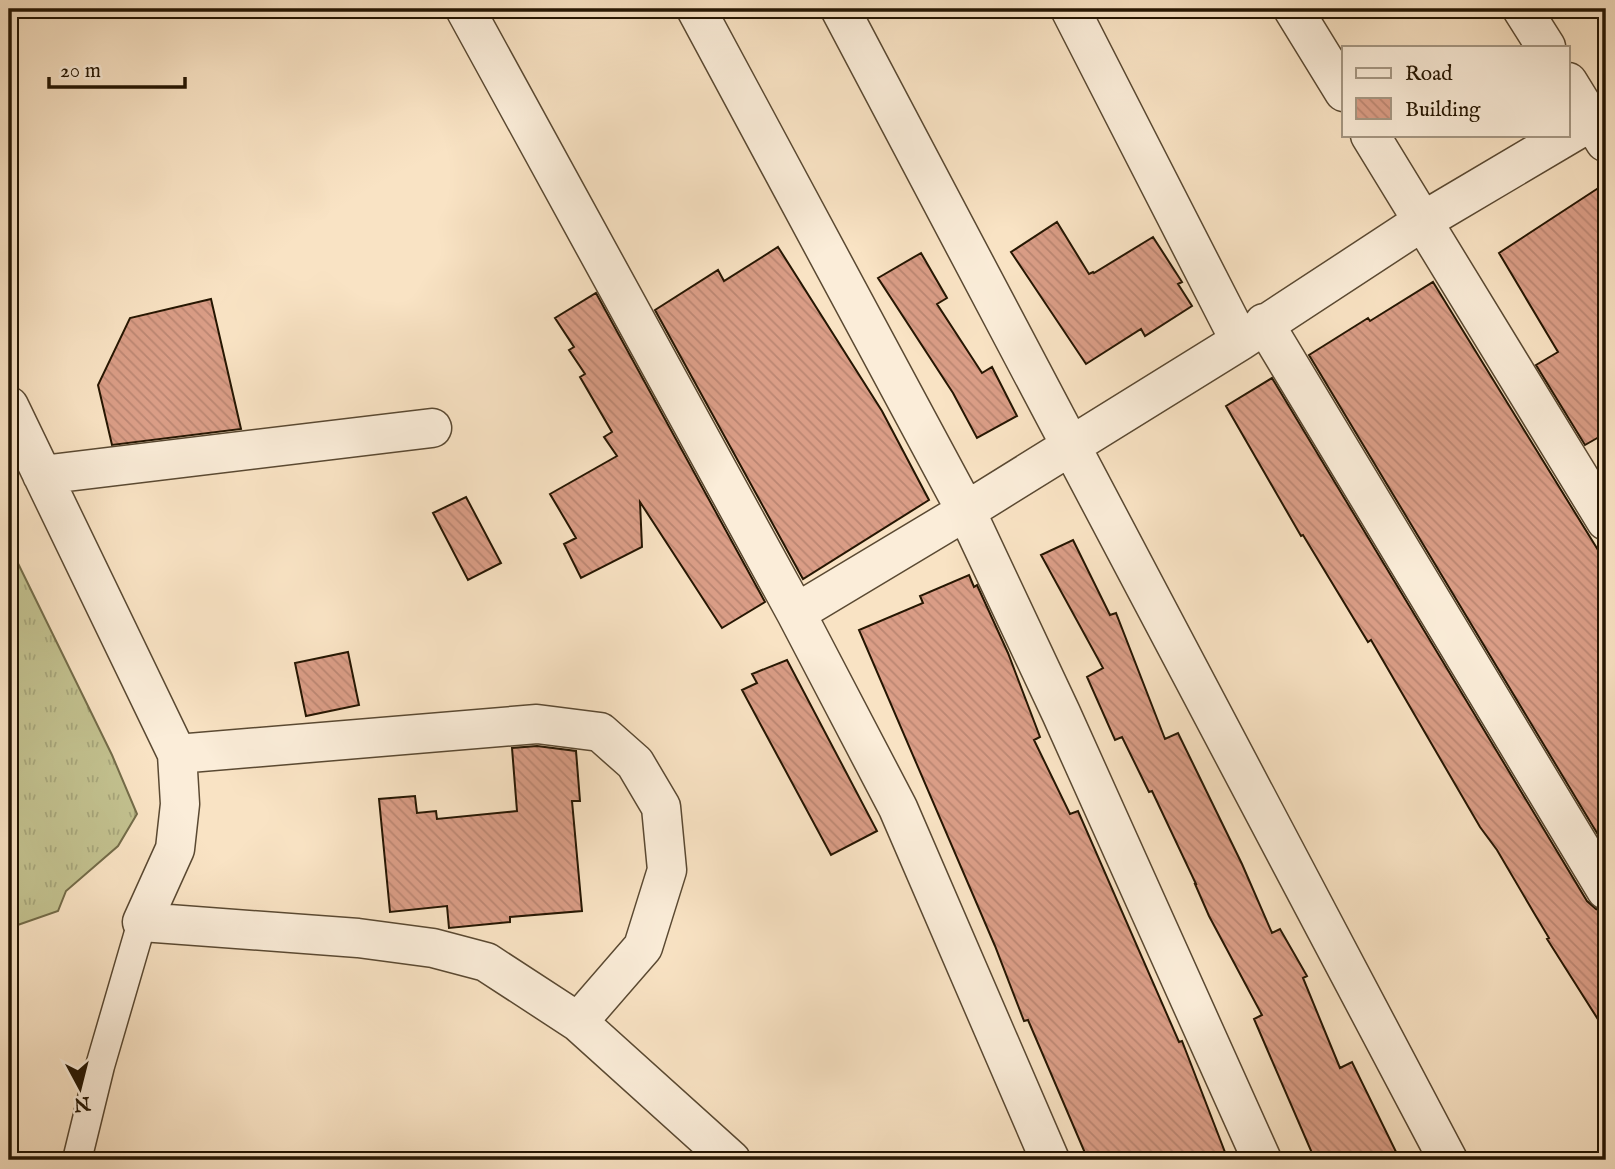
<svg xmlns="http://www.w3.org/2000/svg" width="1615" height="1169" font-family="'IM FELL English',serif">
  <style>
    .grass { fill: url(#grass-tufts); stroke: #746c49; stroke-width: 2 }
    .building { fill: url(#building-back-hatch); stroke: #251602; stroke-width: 2 }
    .lines { fill: none; stroke-linecap: round; stroke-linejoin: round }
    .service-casing { stroke: #5a4932; stroke-width: 31 }
    .minor-casing { stroke: #5a4932; stroke-width: 41 }
    .service { stroke: #fbedd9; stroke-width: 28 }
    .minor { stroke: #fbedd9; stroke-width: 38 }
  </style>
  <defs>
    <pattern id="grass-tufts" width="24" height="20" patternUnits="userSpaceOnUse" patternTransform="scale(1.75)"><rect width="24" height="20" fill="#c3c290"/><path d="M3 7l-1-3M5 7V3M7 7l1-3M15 17l-1-3M17 17v-4M19 17l1-3" fill="none" stroke="#a7a67b"/></pattern>
    <pattern id="building-back-hatch" width="6" height="6" patternUnits="userSpaceOnUse" patternTransform="scale(1.75)"><rect width="6" height="6" fill="#da9d86"/><path d="M-1 5l2 2M0 0l6 6M5-1l2 2" fill="none" stroke="#bb8672"/></pattern>
  </defs>
  <rect width="100%" height="100%" fill="#f9e3c4"/>
  <filter id="stains"><feTurbulence type="fractalNoise" baseFrequency=".00286" numOctaves="4"/><feColorMatrix values="0 0 0 0 .2 0 0 0 0 .09 0 0 0 0 .02 0 0 0 .5 -.17"/></filter>
  <radialGradient id="worn" r=".72"><stop offset=".6" stop-color="#630" stop-opacity="0"/><stop offset="1" stop-color="#630" stop-opacity=".3"/></radialGradient>
  <path class="grass" d="M9,545L112,755L137,814L118,846L66,891L58,911L9,928Z"/>
  <path class="building" d="M1606,183V433L1585,445L1536,365L1558,352L1499,253Z
    M1057,222L1089,274L1093,272L1094,273L1153,237L1182,282L1178,284L1192,306L1145,336L1141,329L1086,364L1011,252Z
    M778,247L882,411L929,500L803,579L655,310L718,270L724,281Z
    M921,253L947,298L937,304L982,373L992,367L1017,416L977,438L953,393L878,278Z
    M1433,282L1606,563V848L1309,355L1368,318L1370,321Z
    M596,293L765,602L722,628L640,502L642,547L581,578L564,544L576,538L550,494L617,456L604,437L612,432L580,377L585,374L569,350L574,347L555,318Z
    M211,299L241,429L112,445L98,385L130,318Z
    M1272,378L1587,901L1596,909L1606,912V1032L1547,939L1549,938L1534,913L1497,850L1480,827L1371,640L1368,642L1303,535L1301,536L1226,406Z
    M466,497L501,563L468,580L433,513Z
    M1073,540L1110,615L1116,613L1165,739L1178,733L1242,864L1272,933L1280,929L1307,976L1303,978L1340,1068L1352,1062L1400,1160H1315L1254,1019L1262,1015L1209,916L1195,884H1196L1152,791L1149,792L1122,737L1115,740L1087,677L1103,668L1041,555Z
    M969,575L974,587L977,585L1008,653L1040,737L1034,740L1070,814L1078,811L1179,1042L1182,1041L1228,1160H1088L1028,1020L1024,1021L995,946L859,630L923,603L920,596Z
    M348,652L359,705L306,716L295,663Z
    M787,660L877,831L831,855L742,690L757,683L752,674Z
    M537,746L576,751L580,801H572L582,911L510,917V922L449,928L447,906L390,912L379,799L415,796L417,813L436,811L437,819L517,811L512,748Z"/>
  <g class="lines">
    <defs>
      <path id="service" d="M77,1160L100,1066L142,922"/>
      <path id="minor" d="M465,9L796,613L898,808L1050,1160
        M696,9L966,511L1061,713L1262,1160
        M840,9L1448,1160
        M1070,9L1240,341
        M1293,9L1344,92
        M1522,9L1546,47
        M1568,82L1605,142
        M1370,135L1606,521
        M1264,323L1606,890
        M9,406L177,754L180,804L175,849L142,922L358,938L433,948L486,962L578,1022L731,1160
        M42,475L432,428
        M796,613L966,511L1240,341L1423,221L1592,121
        M177,754L537,724L600,732L635,763L661,807L667,870L643,947L578,1022"/>
    </defs>
    <use href="#service" class="service-casing"/>
    <use href="#minor" class="minor-casing"/>
    <use href="#service" class="service"/>
    <use href="#minor" class="minor"/>
  </g>
  <rect width="1615" height="1169" fill="none" stroke="#f9e3c4" stroke-width="35"/>
  <rect x="10" y="10" width="1594" height="1148" fill="none" stroke="#251602" stroke-width="3.5"/>
  <rect x="18" y="18" width="1580" height="1134" fill="none" stroke="#251602" stroke-width="2"/>
  <rect x="1342" y="46" width="228" height="91" fill="#fbedd9" stroke="#a59783" stroke-width="2"/>
  <rect x="1356" y="68" width="35" height="10" fill="#fbedd9" stroke="#a59783" stroke-width="2"/>
  <text x="1405" y="80" font-size="21" fill="#251602">Road</text>
  <rect x="1356" y="98" width="35" height="21" fill="url(#building-back-hatch)" stroke="#a59783" stroke-width="2"/>
  <text x="1405" y="116" font-size="21" fill="#251602">Building</text>
  <g transform="translate(80 1088) rotate(173)" stroke="#fbedd9" stroke-width="5" paint-order="stroke">
  <path d="M0-5L12 26L0 18L-12 26Z" fill="#251602"/>
  <text y="-10" font-size="19" font-weight="bold" text-anchor="middle" fill="#251602">N</text>
  </g>
  <path d="M49 77v10h136v-10" fill="none" stroke="#251602" stroke-width="3.5"/>
  <text x="60" y="77" font-size="21" fill="#251602" stroke="#fbedd9" stroke-width="5" paint-order="stroke">20 m</text>
  <rect width="100%" height="100%" filter="url(#stains)"/>
  <rect width="100%" height="100%" fill="url(#worn)"/>
</svg>
